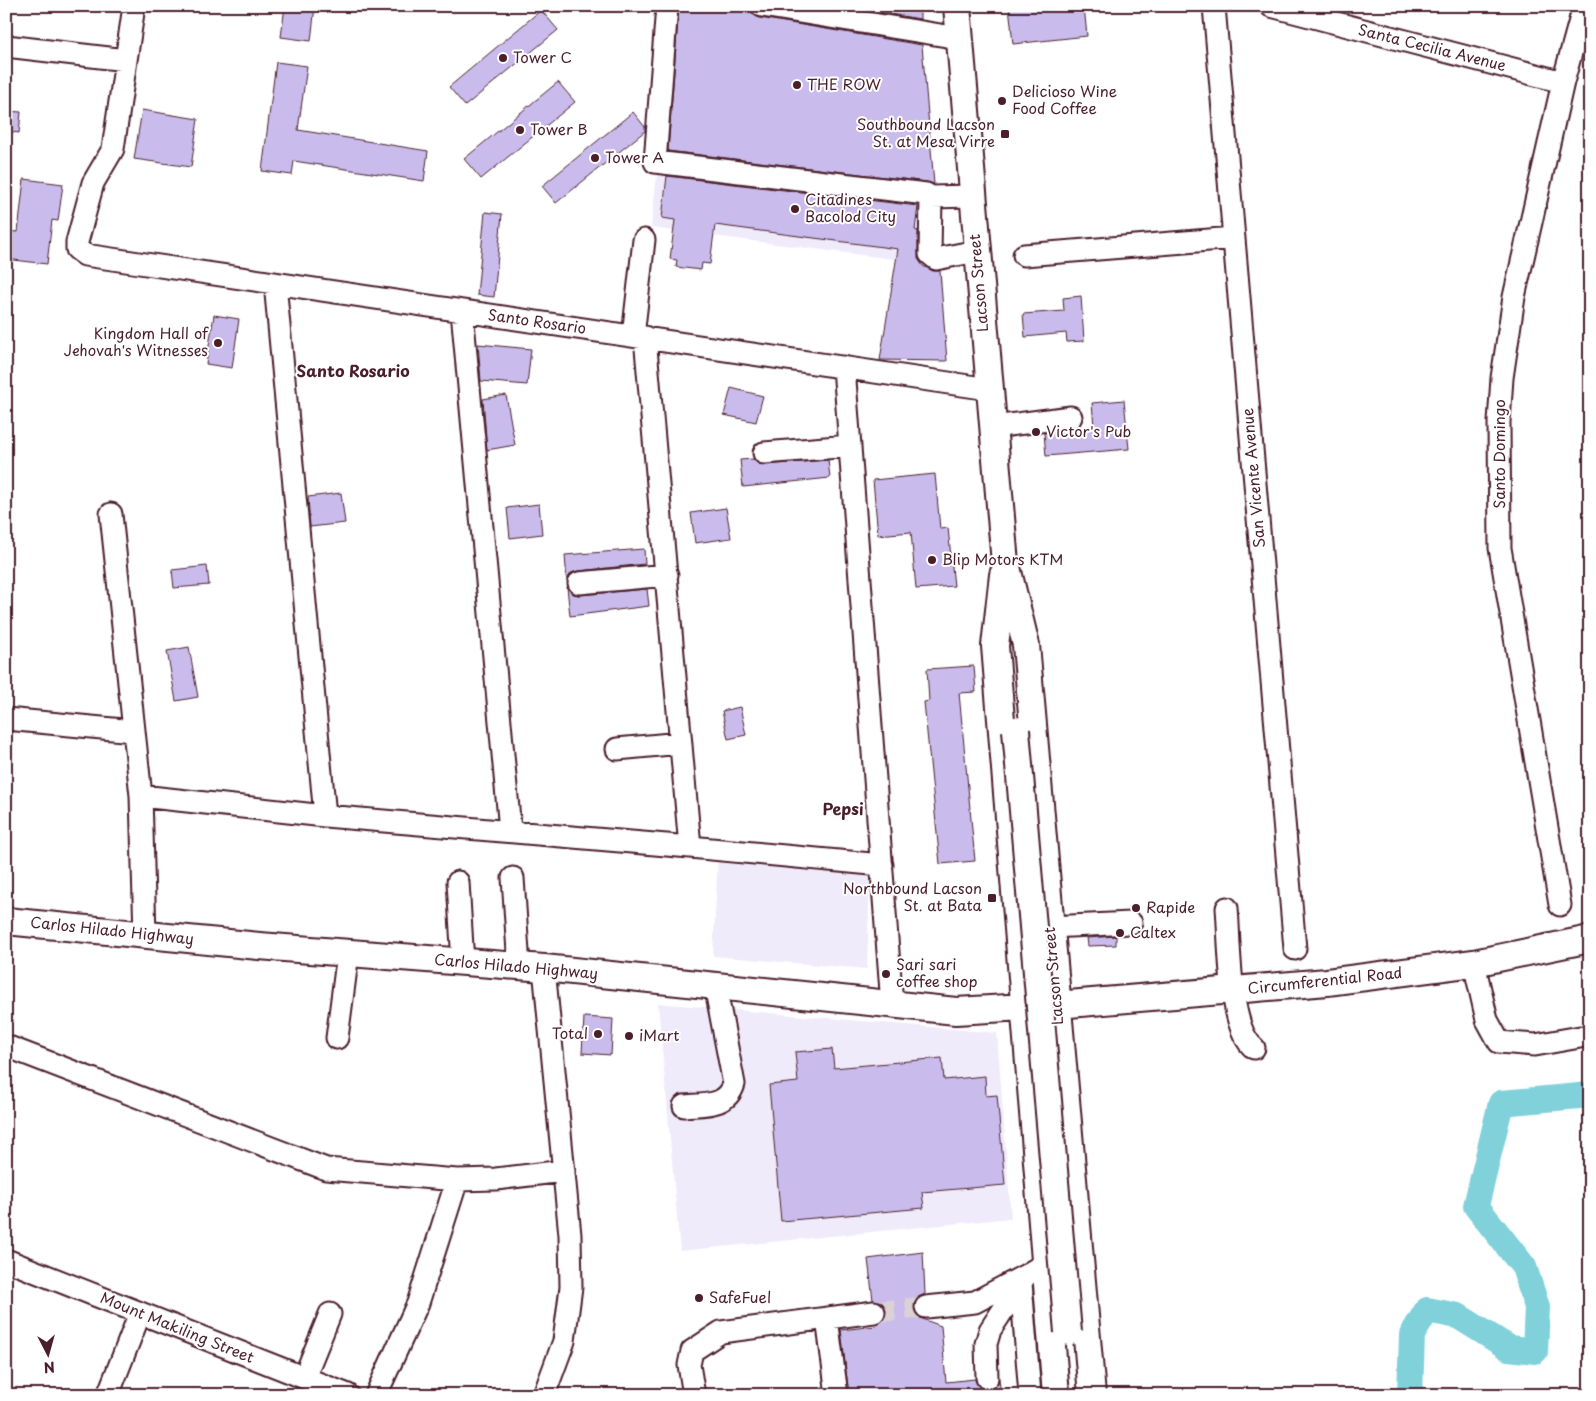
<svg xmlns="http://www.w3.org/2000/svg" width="1596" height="1401" font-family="'Playpen Sans',sans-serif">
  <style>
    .built { fill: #efebfa }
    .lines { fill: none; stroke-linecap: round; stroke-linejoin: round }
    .river { stroke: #80d1da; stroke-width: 26 }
    .building { fill: #c9bced; stroke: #4a1f2b }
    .minor-tunnel { stroke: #dbd2d5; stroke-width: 21; stroke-dasharray: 21 11; stroke-linecap: butt }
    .minor-casing { stroke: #4a1f2b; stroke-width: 25 }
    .major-casing { stroke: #4a1f2b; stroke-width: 30 }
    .minor { stroke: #fff; stroke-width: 21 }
    .major { stroke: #fff; stroke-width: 26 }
    .major-bridge-casing { stroke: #4a1f2b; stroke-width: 30; stroke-linecap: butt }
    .major-bridge { stroke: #fff; stroke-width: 26 }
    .poi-dot { fill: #4a1f2b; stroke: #fff; stroke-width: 2 }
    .labels { text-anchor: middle; stroke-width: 4; stroke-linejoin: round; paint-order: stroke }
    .street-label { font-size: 15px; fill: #4a1f2b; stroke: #fff }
    .poi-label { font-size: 15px; fill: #4a1f2b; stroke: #fff; text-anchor: start }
    .neighbourhood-label { font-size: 16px; font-weight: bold; fill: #4a1f2b; stroke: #fff }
  </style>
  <rect width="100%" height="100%" fill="#fff"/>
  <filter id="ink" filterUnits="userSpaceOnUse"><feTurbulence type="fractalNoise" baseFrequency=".02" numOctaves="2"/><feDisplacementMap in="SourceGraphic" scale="10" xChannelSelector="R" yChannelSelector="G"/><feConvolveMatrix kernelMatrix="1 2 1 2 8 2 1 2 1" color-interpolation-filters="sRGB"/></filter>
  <g filter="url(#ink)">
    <path class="built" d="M659,156L934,190L940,265L651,228Z
      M718,856L870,872L867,969L713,956Z
      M658,1003L997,1033L1011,1218L680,1251Z"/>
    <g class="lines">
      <path class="river" d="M1410,1395L1412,1335L1427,1310L1458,1316L1509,1348L1535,1351L1537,1307L1524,1267L1476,1206L1501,1103L1590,1095"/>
    </g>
    <path class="building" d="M285,6H315L311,41L281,37Z
      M679,6H750L754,15L760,18L922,45L934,184L927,182L668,151Z
      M842,6H879L920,13V19Z
      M1009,6H1084L1087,36L1013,44Z
      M541,10L558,30L465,106L449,87Z
      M276,62L307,66L298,130L428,151L424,181L294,161L292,175L262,171Z
      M558,82L575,102L481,179L464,159Z
      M142,110L198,119L191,167L134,159Z
      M6,111L21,112L19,133L6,131Z
      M633,112L645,127V131L556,203L542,186Z
      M667,176L918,206L915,230L918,231V259L923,266L933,271H940L947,361L880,360L898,249L715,225L710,264L702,263L701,270L676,267L677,260L670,259L675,220L662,218Z
      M24,179L63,184L58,221L52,220L47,264L6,259V231L18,232Z
      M485,212L502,214L494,297L477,295Z
      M1081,296L1084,341L1067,342L1066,333L1025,337L1023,314L1064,311L1063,298Z
      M214,315L239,319L232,368L206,364Z
      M478,344L531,349L527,385L481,381Z
      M731,388L763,396L756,422L724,415Z
      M506,395L515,445L487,450L483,399Z
      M1124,400L1129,449L1046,456L1044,433L1094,426L1092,403Z
      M753,459L758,464L765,465L828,460L830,478L743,487L740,460Z
      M935,474L940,529L948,528L954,586L916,589L911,532L878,535L873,480Z
      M341,493L345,523L310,527L308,497Z
      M539,504L542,534L510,538L507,508Z
      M726,508L731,538L695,543L691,513Z
      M644,549L645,564L578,571L571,573L567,581L565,555Z
      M207,566L209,585L174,588L172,570Z
      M567,587L573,594L580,595L647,589L649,606L570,616Z
      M189,647L198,697L176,701L167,651Z
      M974,666L976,692L959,693L975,861L940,864L924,702L929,701L927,669Z
      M740,707L746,735L728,739L722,711Z
      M1116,936V945L1088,946L1087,938Z
      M584,1017L613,1019L611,1055L582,1053Z
      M832,1049L834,1068L942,1058L944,1080L985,1076L986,1096L997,1095L1005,1185L922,1192L924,1208L781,1221L769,1085L798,1082L795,1052Z
      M923,1252L925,1294L918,1297L914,1309L920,1318L941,1326L946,1382L975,1379L981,1389L988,1390L994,1388L999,1379L1001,1395H849L841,1330L876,1326L886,1316L884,1304L873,1300L868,1259Z"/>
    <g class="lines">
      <path class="minor-tunnel" d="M874,1312L926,1307
        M987,1378L988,1395"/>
      <defs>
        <path id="minor" d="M134,6L113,149L93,183L77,242V249L85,255L989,389
          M667,6L655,162L926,194L931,197L930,254L936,259L977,251
          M762,6L959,38
          M1214,6L1295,949
          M1271,6L1563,82
          M6,46L126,60
          M931,197L972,196
          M1024,255L1234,238
          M275,283L325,816
          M462,311L510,830
          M633,336L644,240
          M844,367L892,1005
          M993,427L1071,417
          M764,453L850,446
          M111,514L141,796L145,935
          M579,583L667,575
          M6,719L134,731
          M617,749L681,743
          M141,796L325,816L690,847L645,337
          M690,847L882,865
          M513,878L519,967
          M458,882L463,963
          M1560,905L1500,548L1499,422L1502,378L1514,297L1563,82L1584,6
          M1227,908C1230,942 1228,1027 1254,1048
          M1050,927L1131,923
          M1474,963L1487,1020L1499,1042L1535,1045L1580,1037
          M544,968L570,1235L571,1287L564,1341L544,1395
          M337,1038L348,953
          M6,1046L326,1169L457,1180L496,1179L564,1171
          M684,1106C705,1104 727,1107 734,1084L715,985
          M6,1260L348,1395
          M1021,1283L1030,1395
          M926,1307L975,1302L1024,1276
          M827,1318L837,1395
          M304,1378L330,1314
          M987,1378L986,1344L990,1330L1026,1275L1046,1263
          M108,1395L140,1313
          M376,1395L418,1303L457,1180
          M694,1395L689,1365L692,1351L721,1332L874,1312"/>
        <path id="major" d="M957,6L1006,575
          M1005,559L1026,645L1092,1395
          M1003,575L995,646L1056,1395
          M6,921L259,946L544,968L956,1011L1057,1005L1327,982L1474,963L1590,939"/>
      </defs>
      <use href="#minor" class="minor-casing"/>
      <use href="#major" class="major-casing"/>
      <use href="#minor" class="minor"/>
      <use href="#major" class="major"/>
      <defs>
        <path id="major-bridge" d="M1016,730L1068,1332"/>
      </defs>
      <use href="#major-bridge" class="major-bridge-casing"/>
      <use href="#major-bridge" class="major-bridge"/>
    </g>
  </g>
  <g class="poi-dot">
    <circle cx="503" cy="58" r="5"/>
    <circle cx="797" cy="85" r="5"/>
    <circle cx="1002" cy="101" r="5"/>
    <circle cx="520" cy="130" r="5"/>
    <rect x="1000" y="129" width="10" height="10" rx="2.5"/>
    <circle cx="595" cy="158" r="5"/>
    <circle cx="795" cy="209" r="5"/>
    <circle cx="218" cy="343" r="5"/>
    <circle cx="1036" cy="432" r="5"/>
    <circle cx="932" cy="560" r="5"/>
    <rect x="987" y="893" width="10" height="10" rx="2.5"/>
    <circle cx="1136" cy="908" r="5"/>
    <circle cx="1120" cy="933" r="5"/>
    <circle cx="886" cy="974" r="5"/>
    <circle cx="598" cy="1034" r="5"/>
    <circle cx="629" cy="1036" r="5"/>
    <circle cx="699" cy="1298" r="5"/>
  </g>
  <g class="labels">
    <g class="street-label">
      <text transform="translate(1432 48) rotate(14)" y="5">Santa Cecilia Avenue</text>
      <text transform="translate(979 283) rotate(-95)" y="5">Lacson Street</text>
      <text transform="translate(537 322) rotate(8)" y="5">Santo Rosario</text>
      <text transform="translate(1500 454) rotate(-90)" y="5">Santo Domingo</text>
      <text transform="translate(1254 478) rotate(-95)" y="5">San Vicente Avenue</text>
      <text transform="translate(112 931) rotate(6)" y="5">Carlos Hilado Highway</text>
      <text transform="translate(516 967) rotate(5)" y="5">Carlos Hilado Highway</text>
      <text transform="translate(1054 976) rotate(-95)" y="5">Lacson Street</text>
      <text transform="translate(1325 981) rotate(-6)" y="5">Circumferential Road</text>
      <text transform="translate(177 1328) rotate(22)" y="5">Mount Makiling Street</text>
    </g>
    <g class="poi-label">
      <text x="513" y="63">Tower C</text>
      <text x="807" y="90">THE ROW</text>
      <text x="1012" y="97">Delicioso Wine<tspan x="1012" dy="17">Food Coffee</tspan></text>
      <text x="995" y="130" text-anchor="end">Southbound Lacson<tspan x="995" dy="17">St. at Mesa Virre</tspan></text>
      <text x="530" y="135">Tower B</text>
      <text x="605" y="163">Tower A</text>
      <text x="805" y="205">Citadines<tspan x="805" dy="17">Bacolod City</tspan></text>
      <text x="208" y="339" text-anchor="end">Kingdom Hall of<tspan x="208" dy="17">Jehovah's Witnesses</tspan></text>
      <text x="1046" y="437">Victor's Pub</text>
      <text x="942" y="565">Blip Motors KTM</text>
      <text x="982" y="894" text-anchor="end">Northbound Lacson<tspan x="982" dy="17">St. at Bata</tspan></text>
      <text x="1146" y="913">Rapide</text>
      <text x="1130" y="938">Caltex</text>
      <text x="896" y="970">Sari sari<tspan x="896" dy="17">coffee shop</tspan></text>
      <text x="588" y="1039" text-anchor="end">Total</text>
      <text x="639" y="1041">iMart</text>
      <text x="709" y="1303">SafeFuel</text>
    </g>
    <g class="neighbourhood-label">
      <text x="353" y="377">Santo Rosario</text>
      <text x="843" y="815">Pepsi</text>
    </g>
  </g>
  <rect width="1596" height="1401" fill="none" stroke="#fff" stroke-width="25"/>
  <rect x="12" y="12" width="1571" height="1376" fill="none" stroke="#4a1f2b" stroke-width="2" filter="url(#ink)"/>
  <g transform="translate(48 1354) rotate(174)" stroke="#ffffff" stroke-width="4" paint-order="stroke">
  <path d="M0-4L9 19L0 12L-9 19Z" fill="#4a1f2b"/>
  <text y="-8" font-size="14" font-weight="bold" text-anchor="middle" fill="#4a1f2b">N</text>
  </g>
</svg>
